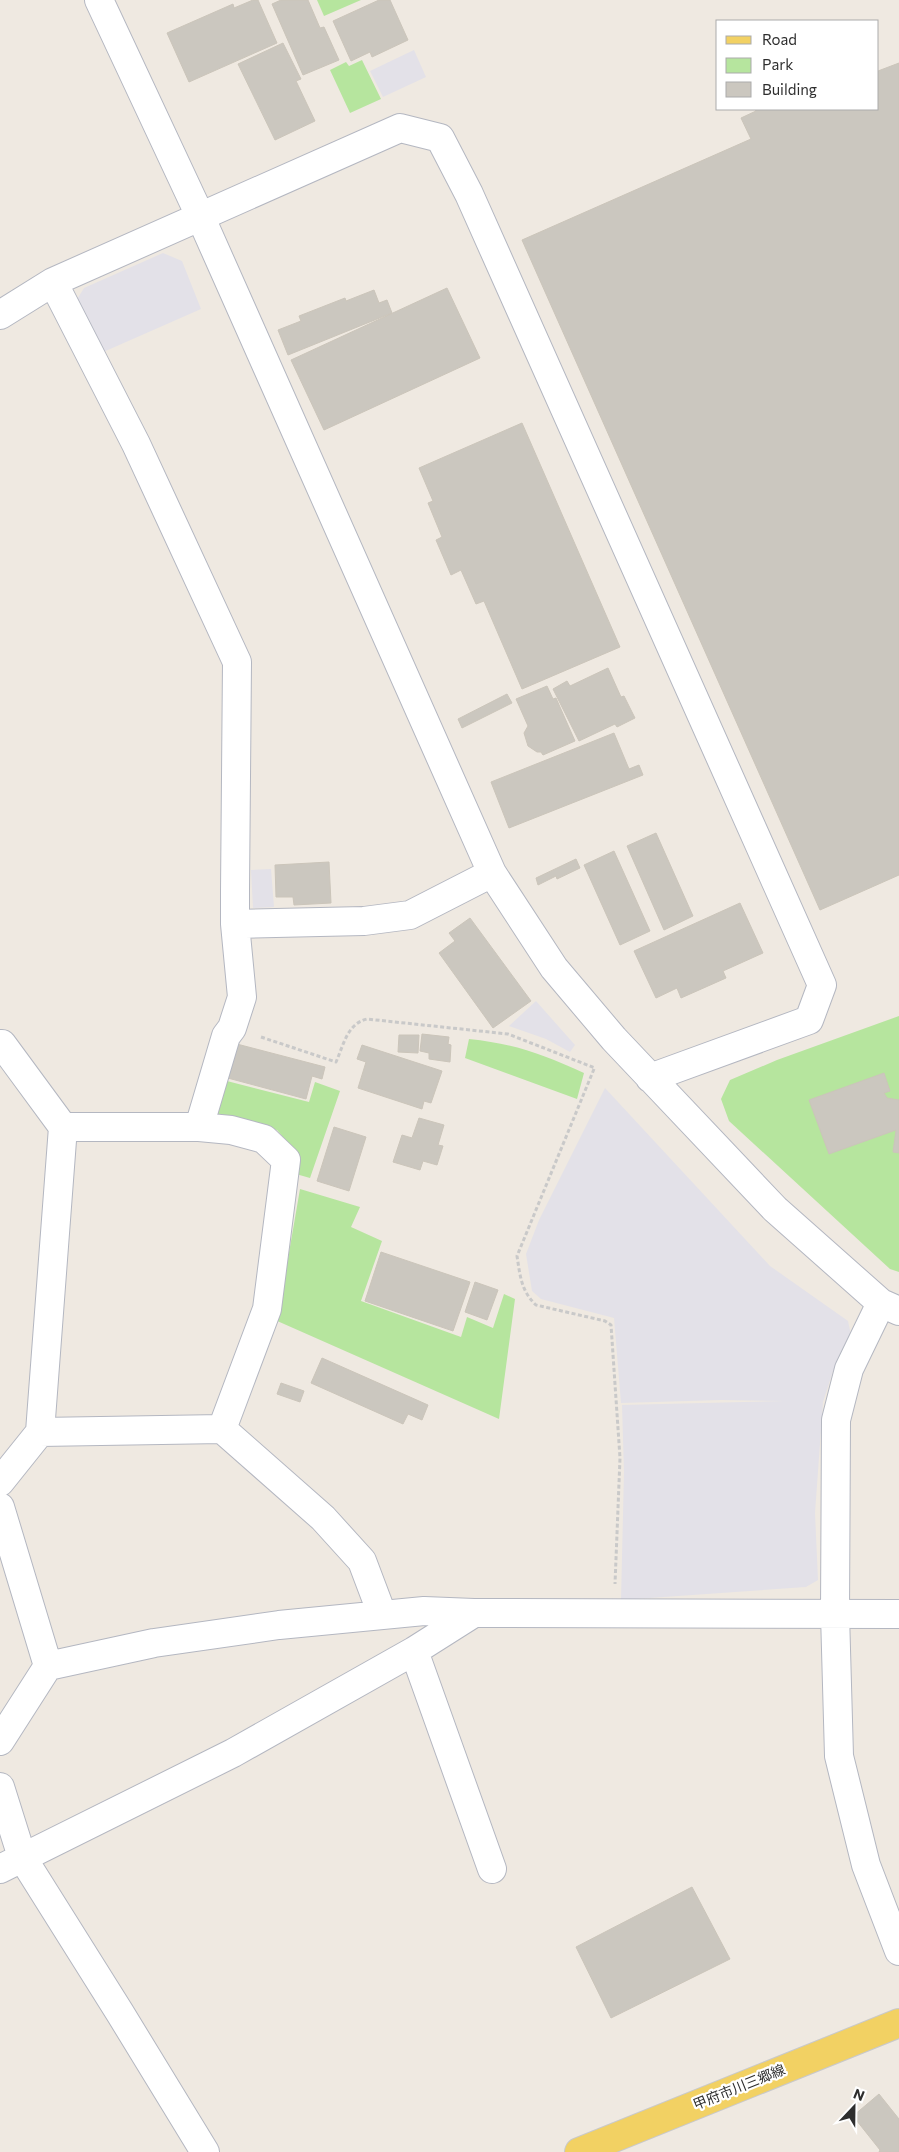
<svg xmlns="http://www.w3.org/2000/svg" width="899" height="2152" font-family="Commissioner,'Noto Sans JP',sans-serif">
  <style>
    .industrial { fill: #e3e1e8 }
    .green { fill: #b6e59e }
    .building { fill: #cbc7bf; stroke: #cbc5ba }
    .lines { fill: none; stroke-linecap: round; stroke-linejoin: round }
    .minor-casing { stroke: #b4b7c1; stroke-width: 30 }
    .major-casing { stroke: #c9c9c9; stroke-width: 30 }
    .path { stroke: #c9c9c9; stroke-width: 3; stroke-dasharray: 4 2.5; stroke-linecap: butt }
    .minor { stroke: #fff; stroke-width: 28 }
    .major { stroke: #f2d163; stroke-width: 28 }
    .labels { text-anchor: middle; stroke-width: 4.5; stroke-linejoin: round; paint-order: stroke }
    .street-label { font-size: 14px; fill: #2e2e2e; stroke: #fff }
  </style>
  <rect width="100%" height="100%" fill="#efe9e1"/>
  <path class="industrial" d="M414,50L426,77L383,97L370,71Z
    M163,253L182,261L201,309L101,353L76,301L84,288Z
    M271,869L274,907L253,908L251,870Z
    M536,1001L575,1045L570,1052L546,1039L509,1026Z
    M605,1088L770,1266L848,1321L851,1335L833,1371L823,1402L815,1513L818,1580L806,1587L621,1600L624,1472L622,1405L784,1401L721,1400L621,1403L614,1318L541,1299L532,1291L526,1254L539,1220Z"/>
  <path class="green" d="M317,0H361L324,16Z
    M362,60L381,99L350,113L330,70L346,62L349,66Z
    M899,1016V1272L890,1269L729,1121L721,1099L730,1080L777,1060Z
    M469,1039C516,1044 542,1054 584,1073L577,1099L465,1058Z
    M223,1080L309,1102L315,1082L340,1091L310,1178L296,1174L297,1153L277,1130L215,1117Z
    M300,1189L360,1207L351,1227L382,1241L361,1301L461,1337L467,1317L493,1328L504,1294L515,1299L499,1419L275,1320L281,1299Z"/>
  <path class="building" d="M253,0H258L277,43L189,82L167,33L233,4L234,8Z
    M281,0H308L320,28L324,27L339,60L303,75L272,4Z
    M379,0H390L408,40L372,57L370,52L351,61L333,21Z
    M283,43L301,79L296,81L315,121L275,140L238,64Z
    M899,63V875L820,910L522,240L751,139L741,118L756,111L755,109H878V71Z
    M447,288L480,358L324,430L291,360Z
    M374,290L379,303L387,300L392,313L288,355L278,330L301,321L299,316L345,298L346,301Z
    M522,423L620,647L522,689L484,601L476,604L461,570L451,575L436,540L442,537L428,503L433,501L419,468Z
    M608,668L621,697L624,696L635,718L617,727L615,724L579,741L553,689L567,681L570,686Z
    M547,686L553,699L556,698L575,741L543,755L541,752H537L528,746L524,733L528,726L516,699Z
    M507,694L512,703L462,728L458,719Z
    M614,733L629,769L639,765L643,775L509,828L491,782Z
    M656,833L693,916L664,930L627,846Z
    M614,851L650,931L620,945L584,865Z
    M576,859L580,868L557,879L556,876L538,885L536,878Z
    M329,862L331,903L294,905L293,897H276L275,865Z
    M740,903L763,953L723,971L726,978L681,998L677,988L656,998L634,951Z
    M470,918L531,1001L493,1028L439,953L455,941L449,933Z
    M422,1034L449,1037L448,1044L451,1045L450,1062L429,1059V1053L420,1051Z
    M399,1035H419L418,1053L398,1052Z
    M233,1043L325,1067L322,1079L312,1076L306,1099L224,1077Z
    M362,1045L442,1071L431,1103L424,1101L422,1109L358,1088L366,1062L357,1059Z
    M884,1073L890,1091L884,1093L887,1098L899,1100V1153L893,1152L896,1130L829,1154L809,1100Z
    M419,1118L444,1125L438,1145L443,1146L437,1165L423,1161L420,1170L393,1162L402,1135L412,1138Z
    M334,1127L366,1137L349,1191L317,1181Z
    M381,1252L470,1282L453,1331L365,1301Z
    M475,1282L498,1290L487,1320L465,1312Z
    M322,1358L428,1405L422,1420L408,1414L403,1424L311,1383Z
    M281,1383L304,1391L300,1402L277,1394Z
    M692,1887L730,1959L611,2018L576,1947Z
    M879,2094L899,2119V2152H879L880,2150L853,2116Z"/>
  <g class="lines">
    <defs>
      <path id="minor" d="M99,0L201,218L492,873L554,968L614,1039L775,1209L881,1303L899,1311
        M53,282L136,444L237,662L235,891V924L242,997L232,1028L226,1036L199,1127
        M0,315L53,282L400,128L440,138L469,194L822,985L809,1020L650,1078
        M235,924L364,921L410,915L492,873
        M0,1044H2L63,1127L40,1432
        M63,1127H199L231,1130L264,1139L286,1160L267,1309L222,1429L323,1518L362,1561L382,1614
        M881,1303L849,1369L836,1420L835,1614L839,1756L866,1865L899,1951
        M0,1482L40,1432L222,1429
        M0,1507L48,1666L0,1741
        M414,1651L492,1869
        M48,1666L154,1643L279,1625L424,1611L474,1613
        M0,1787L22,1857L120,2013L205,2152
        M0,1869L233,1753L414,1651L474,1613L899,1614"/>
      <path id="major" d="M579,2152L899,2023"/>
    </defs>
    <use href="#minor" class="minor-casing"/>
    <use href="#major" class="major-casing"/>
    <path class="path" d="M261,1037L336,1062C344,1044 347,1024 367,1019L508,1034L595,1068
      M594,1069L517,1256C520,1275 521,1291 536,1305L605,1321L611,1325L620,1458L615,1584"/>
    <use href="#minor" class="minor"/>
    <use href="#major" class="major"/>
  </g>
  <g class="labels">
    <g class="street-label">
      <text transform="translate(739 2087) rotate(-22)" y="5">甲府市川三郷線</text>
    </g>
  </g>
  <rect x="716" y="20" width="162" height="90" fill="#ffffff" stroke="#ababab"/>
  <rect x="726" y="36" width="25" height="8" fill="#f2d163" stroke="#ababab"/>
  <text x="762" y="45" font-size="15" fill="#2e2e2e">Road</text>
  <rect x="726" y="58" width="25" height="15" fill="#b6e59e" stroke="#ababab"/>
  <text x="762" y="70" font-size="15" fill="#2e2e2e">Park</text>
  <rect x="726" y="82" width="25" height="15" fill="#cbc7bf" stroke="#ababab"/>
  <text x="762" y="95" font-size="15" fill="#2e2e2e">Building</text>
  <g transform="translate(854 2107) rotate(22)" stroke="#ffffff" stroke-width="4" paint-order="stroke">
  <path d="M0-4L9 19L0 12L-9 19Z" fill="#2e2e2e"/>
  <text y="-8" font-size="14" font-weight="bold" text-anchor="middle" fill="#2e2e2e">N</text>
  </g>
</svg>
